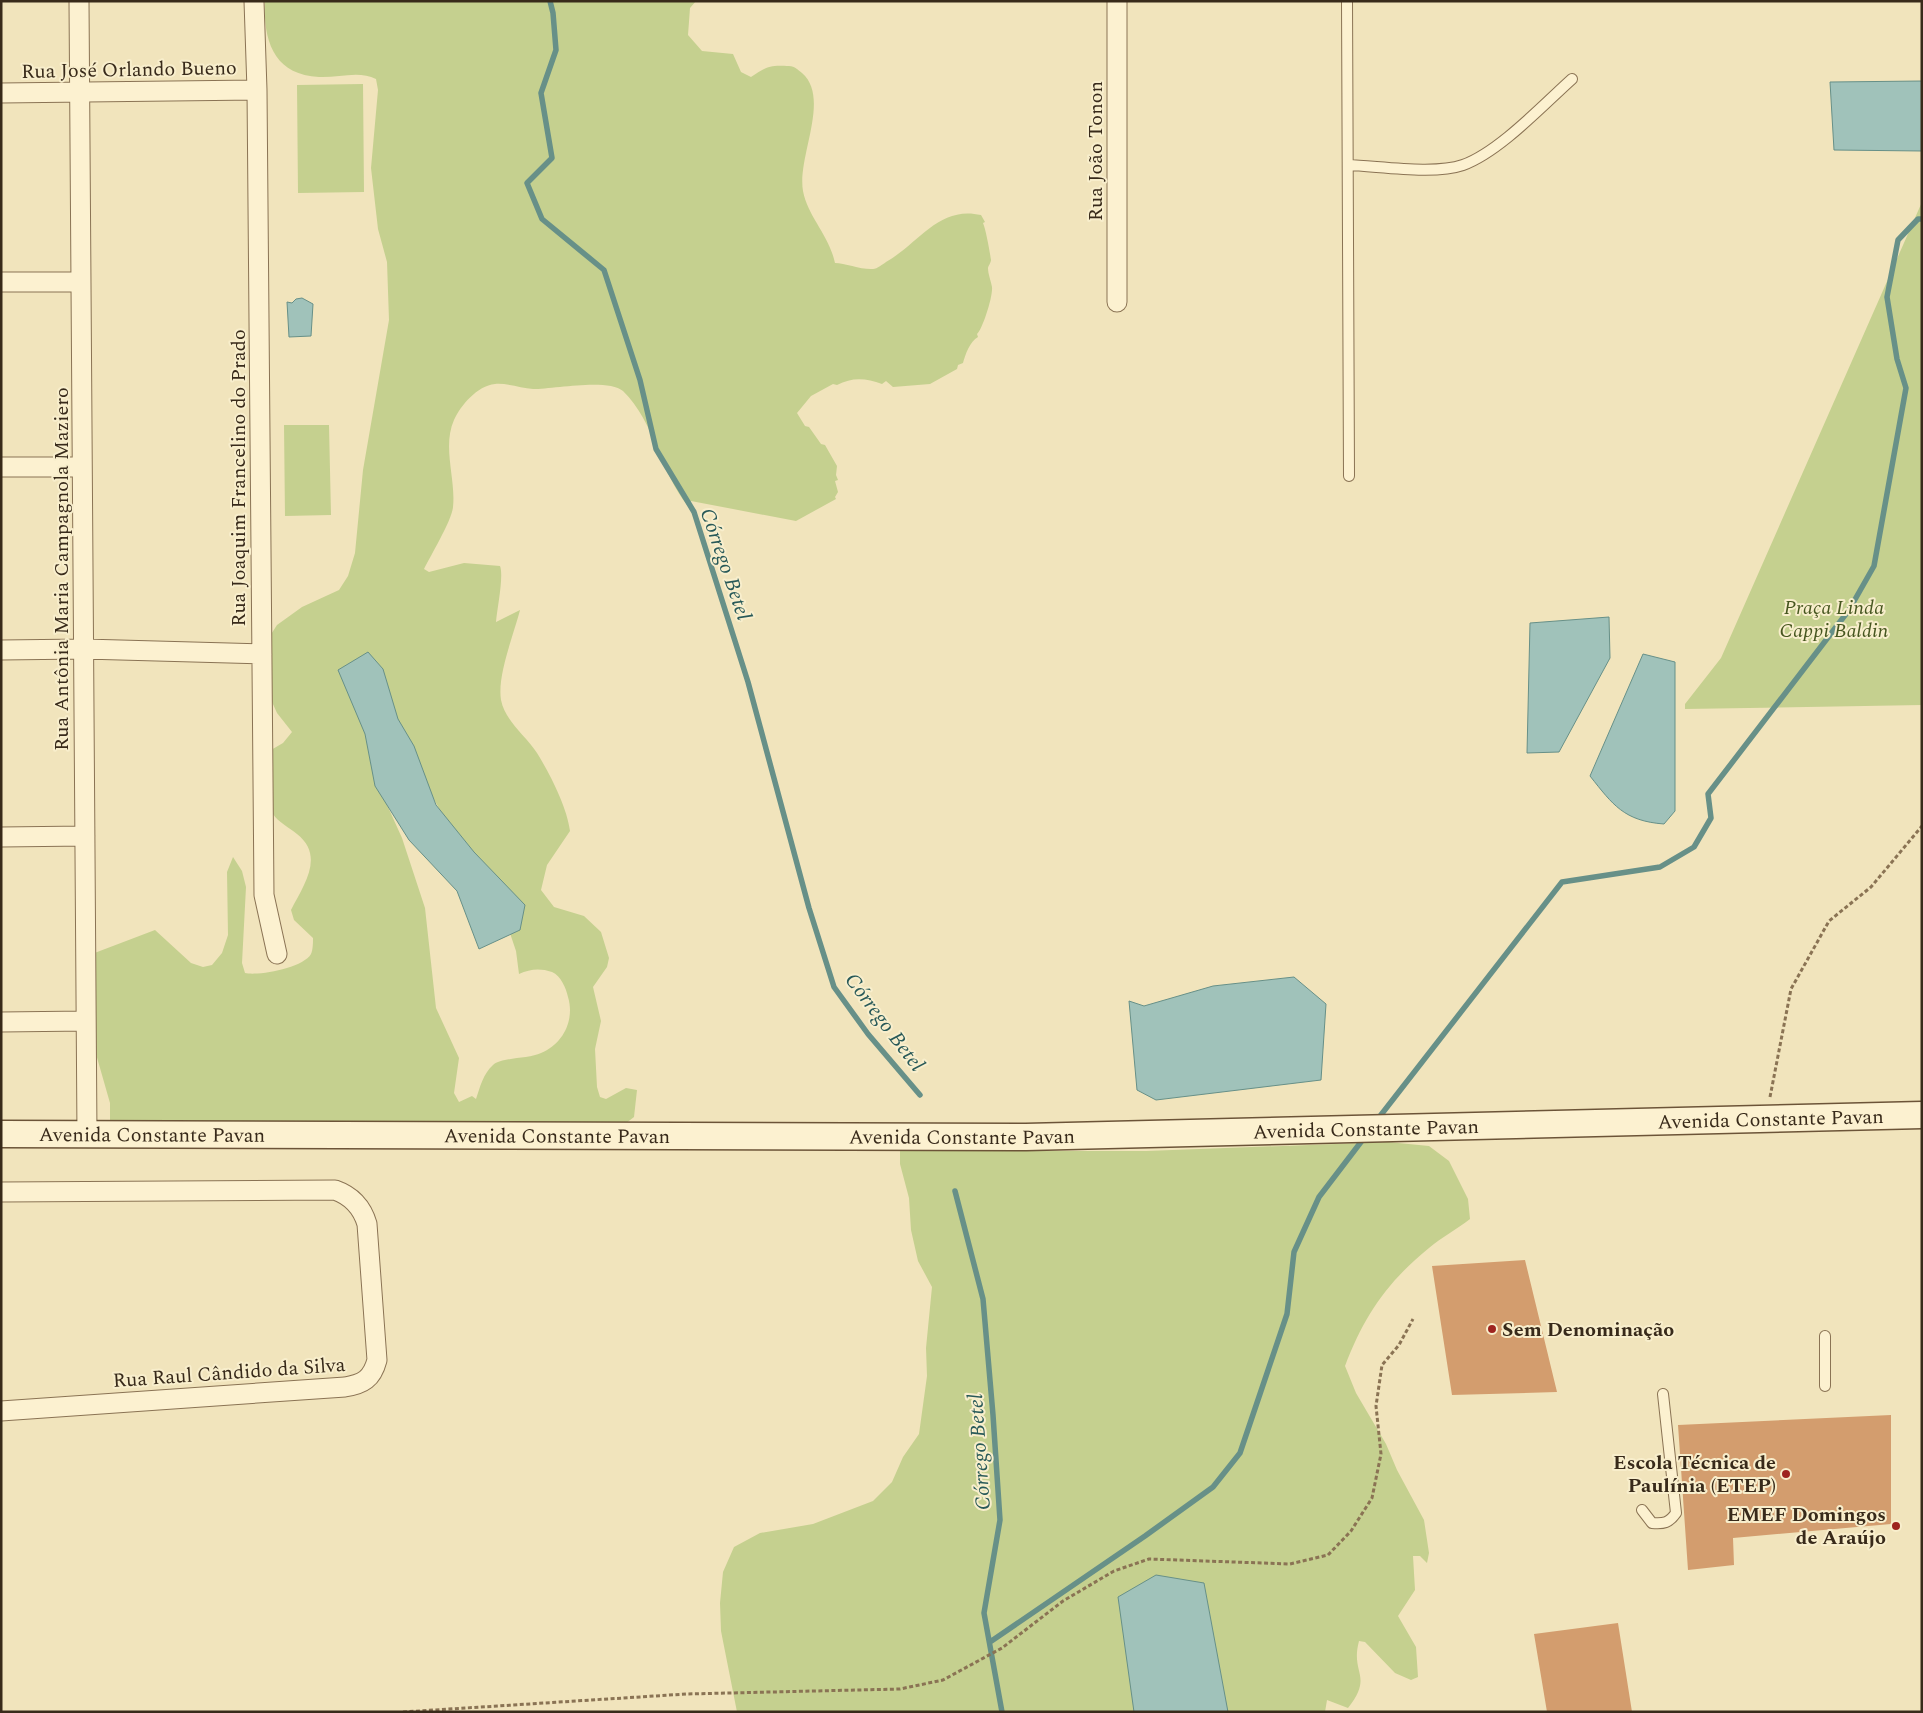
<svg xmlns="http://www.w3.org/2000/svg" width="1923" height="1713" font-family="Spectral,serif">
  <style>
    .green { fill: #c5d08f; fill-rule: evenodd }
    .water { fill: #a0c2ba; stroke: #679088 }
    .lines { fill: none; stroke-linecap: round; stroke-linejoin: round }
    .stream { stroke: #679088; stroke-width: 5.5 }
    .building { fill: #d39d6e }
    .lane-casing { stroke: #8a7354; stroke-width: 12 }
    .street-casing { stroke: #8a7354; stroke-width: 21 }
    .secondary-casing { stroke: #6c5438; stroke-width: 29 }
    .path { stroke: #8a7354; stroke-width: 3; stroke-dasharray: 4 2.5; stroke-linecap: butt }
    .lane { stroke: #fcf1d0; stroke-width: 10 }
    .street { stroke: #fcf1d0; stroke-width: 19 }
    .secondary { stroke: #fcf1d0; stroke-width: 26 }
    .poi-dot { fill: #9e241f; stroke: #f8eecc; stroke-width: 2 }
    .labels { text-anchor: middle; stroke-width: 4; stroke-linejoin: round; paint-order: stroke }
    .street-label { font-size: 20px; fill: #382a1a; stroke: #f8eecc }
    .park-label { font-size: 20px; font-style: italic; fill: #46561f; stroke: #f8eecc }
    .poi-label { font-size: 20px; font-weight: bold; fill: #382a1a; stroke: #f8eecc; text-anchor: end }
    .water-label { font-size: 21px; font-style: italic; fill: #285958; stroke: #f8eecc }
  </style>
  <rect width="100%" height="100%" fill="#f1e4bc"/>
  <path class="green" d="M265,1H696L690,8L688,35L702,51L733,54L741,72L751,77C767,66 770,65 789,66C795,66 798,70 802,73C831,98 797,157 803,191C808,217 829,235 835,263C845,263 862,270 873,269C877,269 883,264 886,262C918,244 939,205 981,215L985,222L983,223C986,230 990,253 991,260C991,262 988,267 988,268C988,274 991,281 992,287C993,297 982,330 977,334L978,337C970,341 965,355 963,363L958,365L957,369L930,384L893,387L886,381L882,384C866,378 852,377 837,385L833,384L811,396L797,413L805,426L809,427L821,444L825,445L837,466L836,475L838,480L835,481L838,492L835,497L836,499L796,521L691,501L688,506C660,472 655,422 623,391C608,378 553,389 533,389C521,388 507,383 495,384C477,386 461,405 454,420C442,447 456,479 453,507C452,520 431,555 424,569L429,572L464,563L500,566C504,576 497,609 496,622L520,610C514,634 497,675 501,700C505,721 526,736 537,753C550,774 567,807 570,831L547,865L541,890L554,907L584,916L601,932L609,958L607,967L593,987L601,1021L595,1049L597,1087L600,1097L606,1099L626,1088L637,1090L634,1117L621,1127L115,1128L110,1120V1103L96,1054L84,957L155,930L191,963L203,967L212,965L222,953L228,935L227,872L233,857L242,871L246,887L242,963L245,973C259,976 303,968 311,954C313,950 313,942 313,938L294,920L291,910C304,885 325,856 297,834C290,828 278,822 273,814C262,793 267,772 271,750L283,743L292,732L277,713L263,682L266,642L277,625L302,607L339,590L348,576L355,553L363,470L389,320L387,262L378,229L371,168L378,90L376,79C359,70 338,78 319,77C274,75 263,41 265,1ZM379,699L459,845L491,877L516,951L519,974C530,969 540,968 552,972C561,976 566,988 568,997C575,1020 563,1044 541,1053C529,1059 502,1057 493,1065C483,1074 480,1087 476,1099L472,1096L459,1102L454,1093L459,1058L436,1008L425,908L402,838L374,776Z
    M363,84L364,192L298,193L297,85Z
    M1922,202V705L1685,709V704L1721,658Z
    M284,425H329L331,515L285,516Z
    M1388,1142L1429,1146L1449,1161L1468,1199L1470,1219C1457,1229 1442,1237 1429,1248C1387,1282 1364,1316 1345,1366L1356,1393L1386,1444L1397,1470L1424,1520L1429,1553L1427,1563L1420,1556H1413L1415,1590L1398,1616L1416,1647L1418,1677L1411,1680L1395,1673L1365,1642L1359,1641C1350,1674 1374,1675 1348,1708L1327,1700L1325,1712H737L721,1631L720,1603L723,1572L734,1547L760,1533L813,1524L873,1501L892,1482L903,1457L919,1434L927,1376L926,1348L932,1287L918,1261L911,1230L909,1198L900,1164V1151H1146Z"/>
  <path class="water" d="M1922,81V151L1834,150L1830,82Z
    M302,298L313,304L311,336L289,337L287,302L292,303L296,299Z
    M1609,617L1610,658L1559,752L1527,753L1530,623Z
    M368,652L383,669L398,719L414,746L436,805L474,852L525,905L520,930L479,949L457,891L409,840L375,786L365,734L338,670Z
    M1643,654L1675,662V811L1664,824C1624,821 1613,805 1590,776Z
    M1294,977L1326,1004L1321,1080L1156,1100L1137,1090L1129,1001L1144,1006L1213,986Z
    M1156,1575L1204,1583L1228,1712H1134L1118,1597Z"/>
  <g class="lines">
    <path class="stream" d="M550,1L553,13L556,50L541,93L552,158L527,183L542,219L604,270L640,380L656,449L694,512L748,682L809,908L834,987L868,1034L920,1095
      M1377,1120L1562,882L1660,867L1694,847L1711,818L1708,794L1849,610L1874,566L1906,388L1897,359L1887,297L1898,240L1918,219H1922
      M955,1191L983,1299L993,1415L1000,1520L984,1613L1002,1712
      M990,1642L1145,1536L1213,1487L1240,1453L1287,1314L1294,1252L1319,1197L1364,1138"/>
  </g>
  <path class="building" d="M1525,1260L1557,1392L1452,1395L1432,1266Z
    M1891,1415V1524L1733,1538L1734,1565L1688,1570L1678,1425Z
    M1618,1623L1632,1712H1547L1534,1634Z"/>
  <g class="lines">
    <defs>
      <path id="lane" d="M1347,1L1349,476
        M1348,165C1379,166 1434,175 1463,165C1499,152 1543,105 1572,79
        M1825,1386V1336
        M1642,1510L1652,1523C1664,1524 1669,1523 1676,1513L1663,1394"/>
      <path id="street" d="M79,1L87,1136
        M254,1L257,90L264,895L277,954
        M1,93L257,90
        M1,282H81
        M1117,302V1
        M1,467H82
        M1,650L84,649L262,654
        M1,837L85,836
        M1,1022L86,1021
        M1,1192L335,1190C352,1196 362,1207 367,1224L377,1360C372,1379 363,1384 345,1387L1,1411"/>
      <g id="secondary">
        <path id="s1" d="M1,1134L1026,1137L1922,1115"/>
      </g>
    </defs>
    <use href="#lane" class="lane-casing"/>
    <use href="#street" class="street-casing"/>
    <use href="#secondary" class="secondary-casing"/>
    <path class="path" d="M1770,1097L1791,989L1829,921L1871,887L1922,826
      M403,1712L686,1694L900,1689L943,1680L1002,1648L1063,1601L1114,1571L1149,1559L1290,1564L1328,1555L1351,1531L1372,1498L1381,1454L1376,1406L1382,1365L1399,1345L1413,1319"/>
    <use href="#lane" class="lane"/>
    <use href="#street" class="street"/>
    <use href="#secondary" class="secondary"/>
  </g>
  <g class="poi-dot">
    <circle cx="1492" cy="1329" r="5"/>
    <circle cx="1786" cy="1474" r="5"/>
    <circle cx="1896" cy="1526" r="5"/>
  </g>
  <g class="labels">
    <g class="street-label">
      <text transform="translate(129 69) rotate(-1)" y="7">Rua José Orlando Bueno</text>
      <text transform="translate(1095 151) rotate(-90)" y="7">Rua João Tonon</text>
      <text transform="translate(238 478) rotate(-90)" y="7">Rua Joaquim Francelino do Prado</text>
      <text transform="translate(61 569) rotate(-90)" y="7">Rua Antônia Maria Campagnola Maziero</text>
      <text dy="7" stroke="none"><textPath href="#s1" startOffset="1770">Avenida Constante Pavan</textPath></text>
      <text dy="7" stroke="none"><textPath href="#s1" startOffset="1365">Avenida Constante Pavan</textPath></text>
      <text dy="7" stroke="none"><textPath href="#s1" startOffset="151">Avenida Constante Pavan</textPath></text>
      <text dy="7" stroke="none"><textPath href="#s1" startOffset="961">Avenida Constante Pavan</textPath></text>
      <text dy="7" stroke="none"><textPath href="#s1" startOffset="556">Avenida Constante Pavan</textPath></text>
      <text transform="translate(229 1372) rotate(-4)" y="7">Rua Raul Cândido da Silva</text>
    </g>
    <g class="park-label">
      <text x="1834" y="614">Praça Linda<tspan x="1834" dy="23">Cappi Baldin</tspan></text>
    </g>
    <g class="poi-label">
      <text x="1502" y="1336" text-anchor="start">Sem Denominação</text>
      <text x="1776" y="1469">Escola Técnica de<tspan x="1776" dy="23">Paulínia (ETEP)</tspan></text>
      <text x="1886" y="1521">EMEF Domingos<tspan x="1886" dy="23">de Araújo</tspan></text>
    </g>
    <g class="water-label">
      <text transform="translate(726 564) rotate(71)" y="7">Córrego Betel</text>
      <text transform="translate(885 1022) rotate(53)" y="7">Córrego Betel</text>
      <text transform="translate(979 1452) rotate(-94)" y="7">Córrego Betel</text>
    </g>
  </g>
  <rect width="1923" height="1713" fill="none" stroke="#382a1a" stroke-width="5"/>
</svg>
